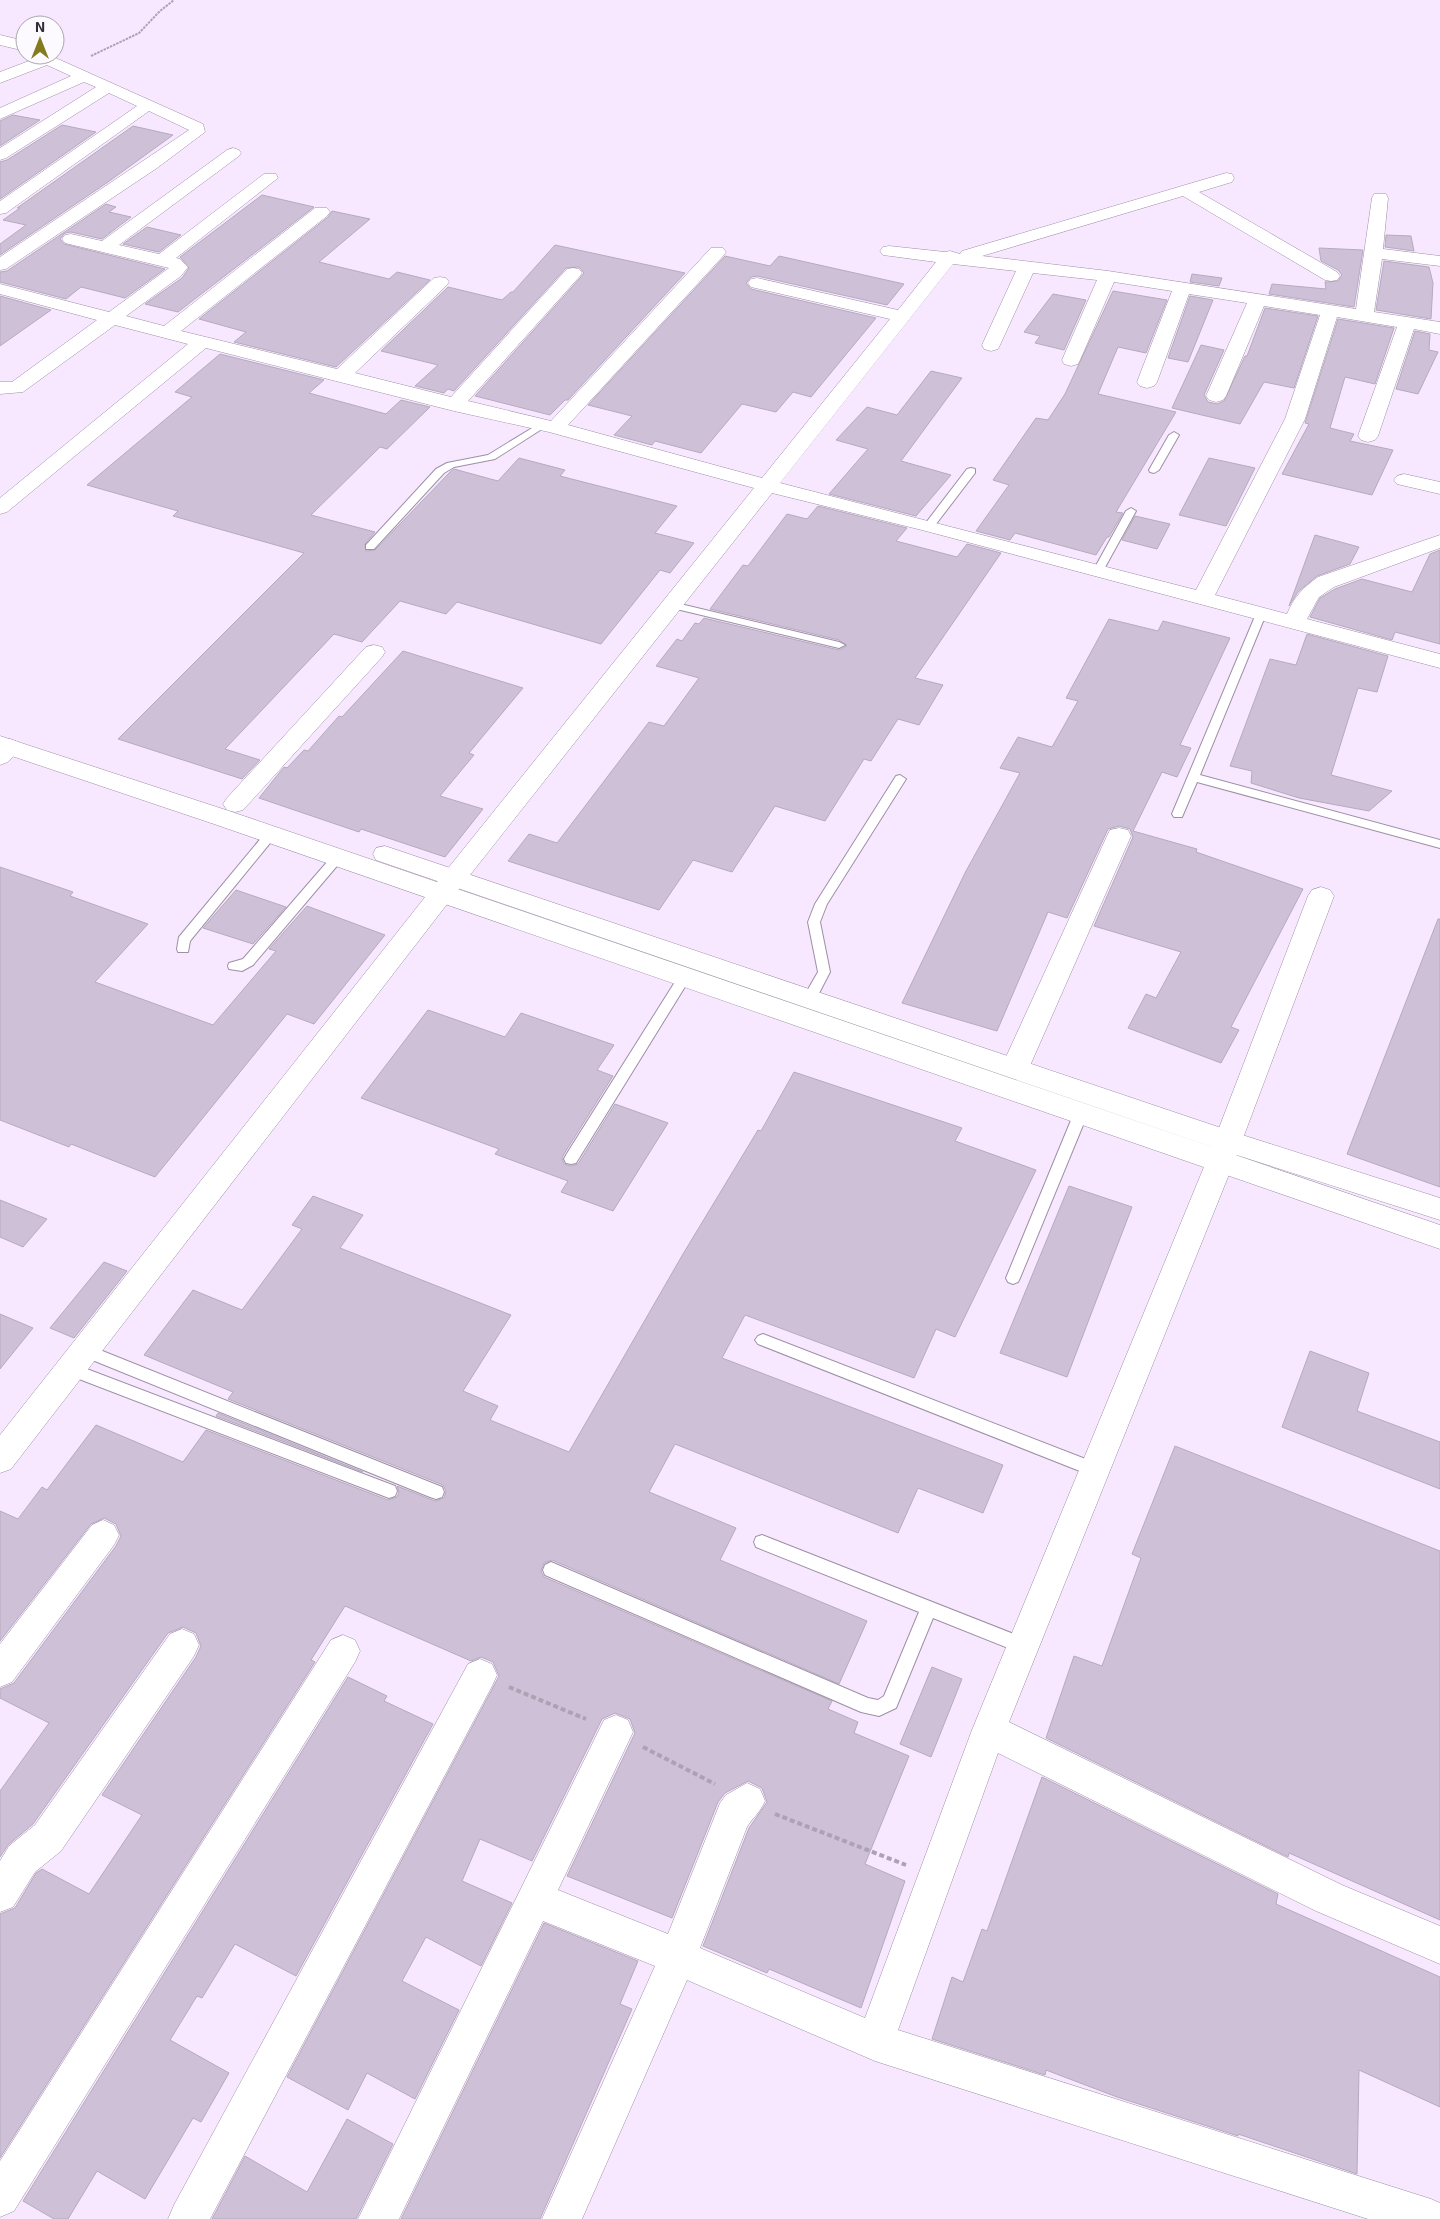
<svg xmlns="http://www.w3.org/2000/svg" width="1440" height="2219" font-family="'Exo 2',sans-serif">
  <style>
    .building { fill: #cec0d6; stroke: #b7aabf }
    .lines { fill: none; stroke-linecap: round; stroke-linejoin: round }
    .lane-casing { stroke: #9d90a5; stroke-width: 2 }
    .street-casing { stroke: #9d90a5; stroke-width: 1 }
    .secondary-casing { stroke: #9d90a5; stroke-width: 1 }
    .path-far1 { stroke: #ada2b3; stroke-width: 2; stroke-dasharray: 2.5 1; stroke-linecap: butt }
    .path { stroke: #ada2b3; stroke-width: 4; stroke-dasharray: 5 3; stroke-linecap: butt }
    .lane { fill: #fff; fill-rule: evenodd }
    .street { fill: #fff; fill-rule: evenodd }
    .secondary { fill: #fff; fill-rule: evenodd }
  </style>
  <rect width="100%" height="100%" fill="#f7e8ff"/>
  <path class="building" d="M13,115L40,120L0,146V121Z
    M62,125L96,132L0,199V162L7,160Z
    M133,126L173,135L108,182L0,255V244L26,225L3,220L20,208H17Z
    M262,195L314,207L178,312L145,304L182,278L189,268L180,257Z
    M106,204L116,207L109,212L131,217L102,239L71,232L65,233L60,239L64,244L165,269L125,298L81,287L66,299L0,282V272L7,271Z
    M332,211L370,219L319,262L389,279L397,272L430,280L336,367L234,342L246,332L199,319L328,217Z
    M147,227L181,235L159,252L123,244Z
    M1386,235L1411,236L1414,251L1385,247Z
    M555,245L685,273L568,400H565L550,415L475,396L580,278L584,273L579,267L566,268L454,391L448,389L444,393L415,386L438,365L381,351L448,287L502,300L511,292H513Z
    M1319,248L1363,250L1354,307L1269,294L1272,284L1326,289L1325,282L1338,281L1342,275L1338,270L1321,261Z
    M725,256L770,266L779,256L904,284L887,305L757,276L751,277L746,283L751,289L876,318L811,397L793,392L776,412L742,404L701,453L655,441L652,445L614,435L632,416L588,405Z
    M1384,261L1429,267L1433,283L1431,319L1376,310Z
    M1192,274L1222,278L1219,286L1190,282Z
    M1113,291L1167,300L1146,353L1118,347L1098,394L1176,412L1116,512L1123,513L1109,537H1107L1096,555L1015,533L1010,540L976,531L1009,485L993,480L1036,418L1048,420L1065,394Z
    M1053,294L1086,300L1064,350L1035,343L1040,336L1024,332Z
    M0,296L51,310L0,346Z
    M1190,296L1213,300L1188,362L1168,358Z
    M1265,308L1318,316L1294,388L1264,382L1240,424L1172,408L1201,345L1224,350L1204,395L1208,402L1217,404L1224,401L1245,356H1247Z
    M1338,319L1394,328L1375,384L1345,377L1330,428L1354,434L1350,441L1393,450L1372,495L1282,474L1309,424L1305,423Z
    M1415,331L1430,334L1429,350L1438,352L1418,394L1396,389Z
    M220,354L324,380L309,393L386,414L401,400L430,407L387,449L380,447L311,515L375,532L365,544L366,551L375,550L450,472L454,469L498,481L519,458L565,470L560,476L677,506L655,533L694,543L670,573L660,570L601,644L457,602L446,614L400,601L362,642L334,634L225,749L260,760L242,779L118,739L304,553L173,516L178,511L87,485L192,397L175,392Z
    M931,371L962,378L901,461L951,475L916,516L829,494L868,449L836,440L867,407L897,415Z
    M1209,458L1255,468L1226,526L1179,515Z
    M818,506L907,528L896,541L957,557L967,544L1001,553L915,678L943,685L919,725L898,719L871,761L864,759L825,821L775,806L732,872L693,860L659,910L508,861L529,834L557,843L649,722L664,726L699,678L656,666L677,639L682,641L695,623L699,624L704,618L839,650L847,646L839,640L710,609L743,565L748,566L787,514L807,519Z
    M1135,516L1170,524L1157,549L1122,540Z
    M1315,535L1359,547L1350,564L1317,576L1298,592L1289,606Z
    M1440,550V644L1395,632L1392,640L1310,617L1320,598L1335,589L1362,579L1412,592L1430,554Z
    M1109,619L1158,631L1163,621L1230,638L1180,745L1191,748L1177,777L1162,772L1133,831L1197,849L1196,852L1303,889L1231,1027L1239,1030L1221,1063L1128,1028L1146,994L1156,998L1181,952L1094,926L1133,837L1130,829L1119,826L1108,829L1067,918L1048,912L997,1031L902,1003L966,871L1020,773L1000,768L1018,737L1052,747L1078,701L1066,698Z
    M1307,634L1388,656L1377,692L1358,688L1331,775L1392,791L1369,811L1299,798L1251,783L1252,771L1230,766L1270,659L1296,665Z
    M403,651L523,688L469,753L474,755L440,796L483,809L445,857L361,829L359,832L259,798L284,767L287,768L304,750L308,751L339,716L342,717Z
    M0,867L73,892L70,896L148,924L95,982L213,1025L276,951L269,949L307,906L385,935L314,1024L287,1014L155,1177L71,1144L69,1147L0,1120Z
    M236,890L286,907L253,944L203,928Z
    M1438,919H1440V1187L1347,1154Z
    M428,1010L505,1037L521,1013L614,1045L597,1070L613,1076L564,1154L562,1158L564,1164L571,1166L578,1164L615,1104L668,1123L613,1211L561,1192L568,1181L495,1154L499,1149L361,1098Z
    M794,1072L962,1128L955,1141L1036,1170L955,1337L936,1329L914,1378L745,1315L722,1358L1003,1465L983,1513L918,1488L898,1533L675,1444L649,1492L736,1528L720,1560L867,1621L839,1684L552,1560L544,1563L541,1571L544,1577L832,1701L828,1709L858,1722L854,1733L909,1756L865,1864L905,1881L861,2008L769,1969L767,1973L703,1946L749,1828L767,1802L762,1788L748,1781L725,1793L718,1802L672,1918L567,1876L635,1733L630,1719L615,1713L602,1719L532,1861L480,1839L462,1881L512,1903L481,1966L426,1937L402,1981L459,2010L415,2099L367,2073L348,2110L287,2077L499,1676L493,1662L481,1657L471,1661L345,1606L311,1660L315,1662L0,2158V1914L15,1908L36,1873L42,1869L89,1894L142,1815L102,1795L196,1657L201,1646L196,1633L183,1627L168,1633L33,1824L8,1845L0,1857V1791L49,1723L0,1698V1689L14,1683L116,1546L121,1536L116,1524L104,1518L91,1524L0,1641V1511L18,1519L42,1487L47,1490L96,1425L183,1462L206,1430L388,1500L397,1497L399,1492L397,1486L435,1501L444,1498L446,1491L443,1485L228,1399L233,1392L144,1355L193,1290L242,1310L302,1229L292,1225L313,1196L363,1215L340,1248L511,1315L463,1391L498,1406L490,1420L569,1452L683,1254L758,1130L761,1131Z
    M1069,1186L1132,1207L1067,1377L1000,1353Z
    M0,1200L47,1219L23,1247L0,1237Z
    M104,1262L127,1271L74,1338L50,1328Z
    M0,1314L33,1328L0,1369Z
    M1310,1351L1369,1373L1357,1411L1440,1442V1489L1282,1427Z
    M218,1413L363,1472L216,1416Z
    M1175,1446L1440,1551V1920L1289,1853L1288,1857L1046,1738L1074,1656L1102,1666L1141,1558L1132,1554Z
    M932,1667L962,1679L931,1757L900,1744Z
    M348,1677L387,1696L384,1701L433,1724L296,1976L235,1944L202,1998L197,1996L170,2040L229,2073L201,2122L193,2118L145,2199L97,2171L68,2219H54L23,2201Z
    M1042,1777L1278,1894L1276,1904L1440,1977V2107L1359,2070L1357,2174L1238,2134V2136L1117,2097L1046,2070L1045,2075L932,2039L952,1977L963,1982L982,1929L987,1931Z
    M544,1923L638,1961L620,2004L632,2009L540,2219H401Z
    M347,2119L393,2144L356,2219H212L245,2156L307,2192Z"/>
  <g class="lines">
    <defs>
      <path id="lane" d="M542,422L545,423V427L495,459L454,467L444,473L374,549H366V545L436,469L447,463L488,455Z
        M1174,432L1179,435L1159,470L1154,473L1150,472L1149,470L1169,435Z
        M971,468L975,469V473L933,528H925V524L967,469Z
        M1131,508L1136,511L1103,571L1098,574L1094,573L1093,571L1126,511Z
        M672,602L839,642L845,645L839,648L668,607L667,605Z
        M1261,611L1266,614L1200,775L1440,840V848L1197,782L1182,817H1174L1172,814L1256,614Z
        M900,775L906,779L827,904L820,922L830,972L815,1001H805L803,998L818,972L808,922L815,904L896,776Z
        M271,830L277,834L275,837L190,941L188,952H178L177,949L179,937L267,831Z
        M338,853L342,854L344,857L342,860L253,965L242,971L229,969L228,966L229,963L243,959L334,854Z
        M685,972L690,974L691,977L576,1163L571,1164L566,1163L564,1159L566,1155L680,974Z
        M1081,1108L1086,1109L1088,1113L1020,1278L1018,1282L1013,1284L1008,1282L1006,1278L1074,1113L1076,1109Z
        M763,1334L1101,1465L1103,1470L1101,1475L1095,1477L758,1344L755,1340L758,1336Z
        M85,1344L442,1487L444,1492L442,1497L436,1499L430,1497L80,1355L77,1350L80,1345Z
        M71,1363L395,1486L397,1491L395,1496L389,1498L66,1374L63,1369L66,1364Z
        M762,1535L1029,1640L1031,1646L1029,1652L1023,1654L933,1618L896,1708L879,1716L861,1712L545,1575L543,1570L545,1565L551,1562L868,1698L878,1700L884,1696L919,1612L756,1547L754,1542L756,1537Z"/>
      <path id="street" d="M0,35L25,41V51L0,45Z
        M49,55L203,124L205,132L157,168L6,269L0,270V257L189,130L149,111L6,213L0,214V201L137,106L109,93L6,158L0,160V148L96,87L84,82L0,119V108L71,76L47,65L0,83V72L42,56Z
        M233,148L239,150L241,153L239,156L119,245L159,254L264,174H276L278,178L176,258L180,259L188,267L181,276L126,316L164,326L315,208H327L330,212L327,216L181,331L337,369L434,278L440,277L446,278L449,282L446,286L355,373L451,397L567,269L573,268L579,269L582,273L579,277L468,401L551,421L711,248H723L726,252L723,256L568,425L762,478L890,319L751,287L748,283L751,279L757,278L898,310L936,262L883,255L880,251L883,247L889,246L945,252L950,251L960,254L962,251L1226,173L1232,174L1234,178L1232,182L1199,192L1337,272L1340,276L1337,280L1331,281L1325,280L1183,196L982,256L1108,271L1356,309L1372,198L1374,194H1386L1388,198L1383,249L1440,256V266L1382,259L1374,312L1440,322V334L1414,329L1378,436L1375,440L1368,442L1361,440L1358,436L1397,327L1337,317L1305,419L1215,595L1287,614C1294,597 1303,588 1318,577L1440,535V548L1334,587L1319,597L1307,619L1440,654V668L922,530L772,493L451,899L11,1469L0,1473V1435L433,887L754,488L549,432L454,411L206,348L7,512L0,514V498L188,344L115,325L23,392L0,394V382H12L97,320L0,294V284L109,312L169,268L65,243L62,239L65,235L71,234L102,241L227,150ZM953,264L1016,271L982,345L984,349L991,351L998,349L1000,345L1033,273L1097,280L1062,360L1064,364L1071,366L1078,364L1080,360L1114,282L1172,291L1137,382L1140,386L1147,388L1154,386L1157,382L1189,294L1247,303L1206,396L1209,400L1216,402L1223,400L1226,396L1264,306L1320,315L1285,419L1196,590L780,483Z
        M1404,474L1440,482V494L1397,484L1394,480L1397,476Z
        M374,645L382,647L385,652L382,657L243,810L235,812L227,810L223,804L227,798L366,647Z
        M10,739L18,742L22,747L8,762L0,765V743Z
        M1119,828L1128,830L1131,836L1029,1068L1025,1075L1015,1078L1005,1075L1001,1068L1107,836L1110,830Z
        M1321,887L1330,890L1334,896L1234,1162L1009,1722L1342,1885L1440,1926V1964L1316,1911L998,1753L898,2030L1431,2199L1440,2203V2219H1368L875,2061L687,1980L582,2219H542L655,1966L543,1921L399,2219H358L604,1720L616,1715L628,1720L633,1732L558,1890L668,1934L720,1803L726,1795L747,1783L760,1789L765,1801C759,1814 754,1816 747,1827L700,1948L865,2018L972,1730L1206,1162L1308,896L1312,890Z
        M103,1520L114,1525L119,1535L114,1545L12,1682L0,1687V1644L92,1525Z
        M182,1629L194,1634L199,1645L194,1656L61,1851L35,1872L13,1907L0,1912V1861L9,1846L35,1825L170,1634Z
        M343,1635L355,1640L360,1651L355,1662L14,2211L0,2217V2161L331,1640Z
        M480,1659L492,1664L497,1675L492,1686L210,2219H168L174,2205L468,1664Z"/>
      <path id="secondary" d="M0,736L232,812L1440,1225V1249L214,824L0,752Z
        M385,846L1236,1133L1440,1198V1220L1218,1149L376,860L373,854L376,848Z"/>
    </defs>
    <use href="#lane" class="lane-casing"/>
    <use href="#street" class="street-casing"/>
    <use href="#secondary" class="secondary-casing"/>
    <path class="path-far1" d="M91,56L139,33L160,11L174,0"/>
    <path class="path" d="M509,1687L586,1719
      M643,1747L715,1784
      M775,1814L906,1865"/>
    <use href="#lane" class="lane"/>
    <use href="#street" class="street"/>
    <use href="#secondary" class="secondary"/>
  </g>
  <g transform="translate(40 40)"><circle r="24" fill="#fdfaff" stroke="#aba7ae"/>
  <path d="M0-4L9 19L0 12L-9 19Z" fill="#847b21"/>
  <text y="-8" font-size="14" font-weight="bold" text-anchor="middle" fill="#312b34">N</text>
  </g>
</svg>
